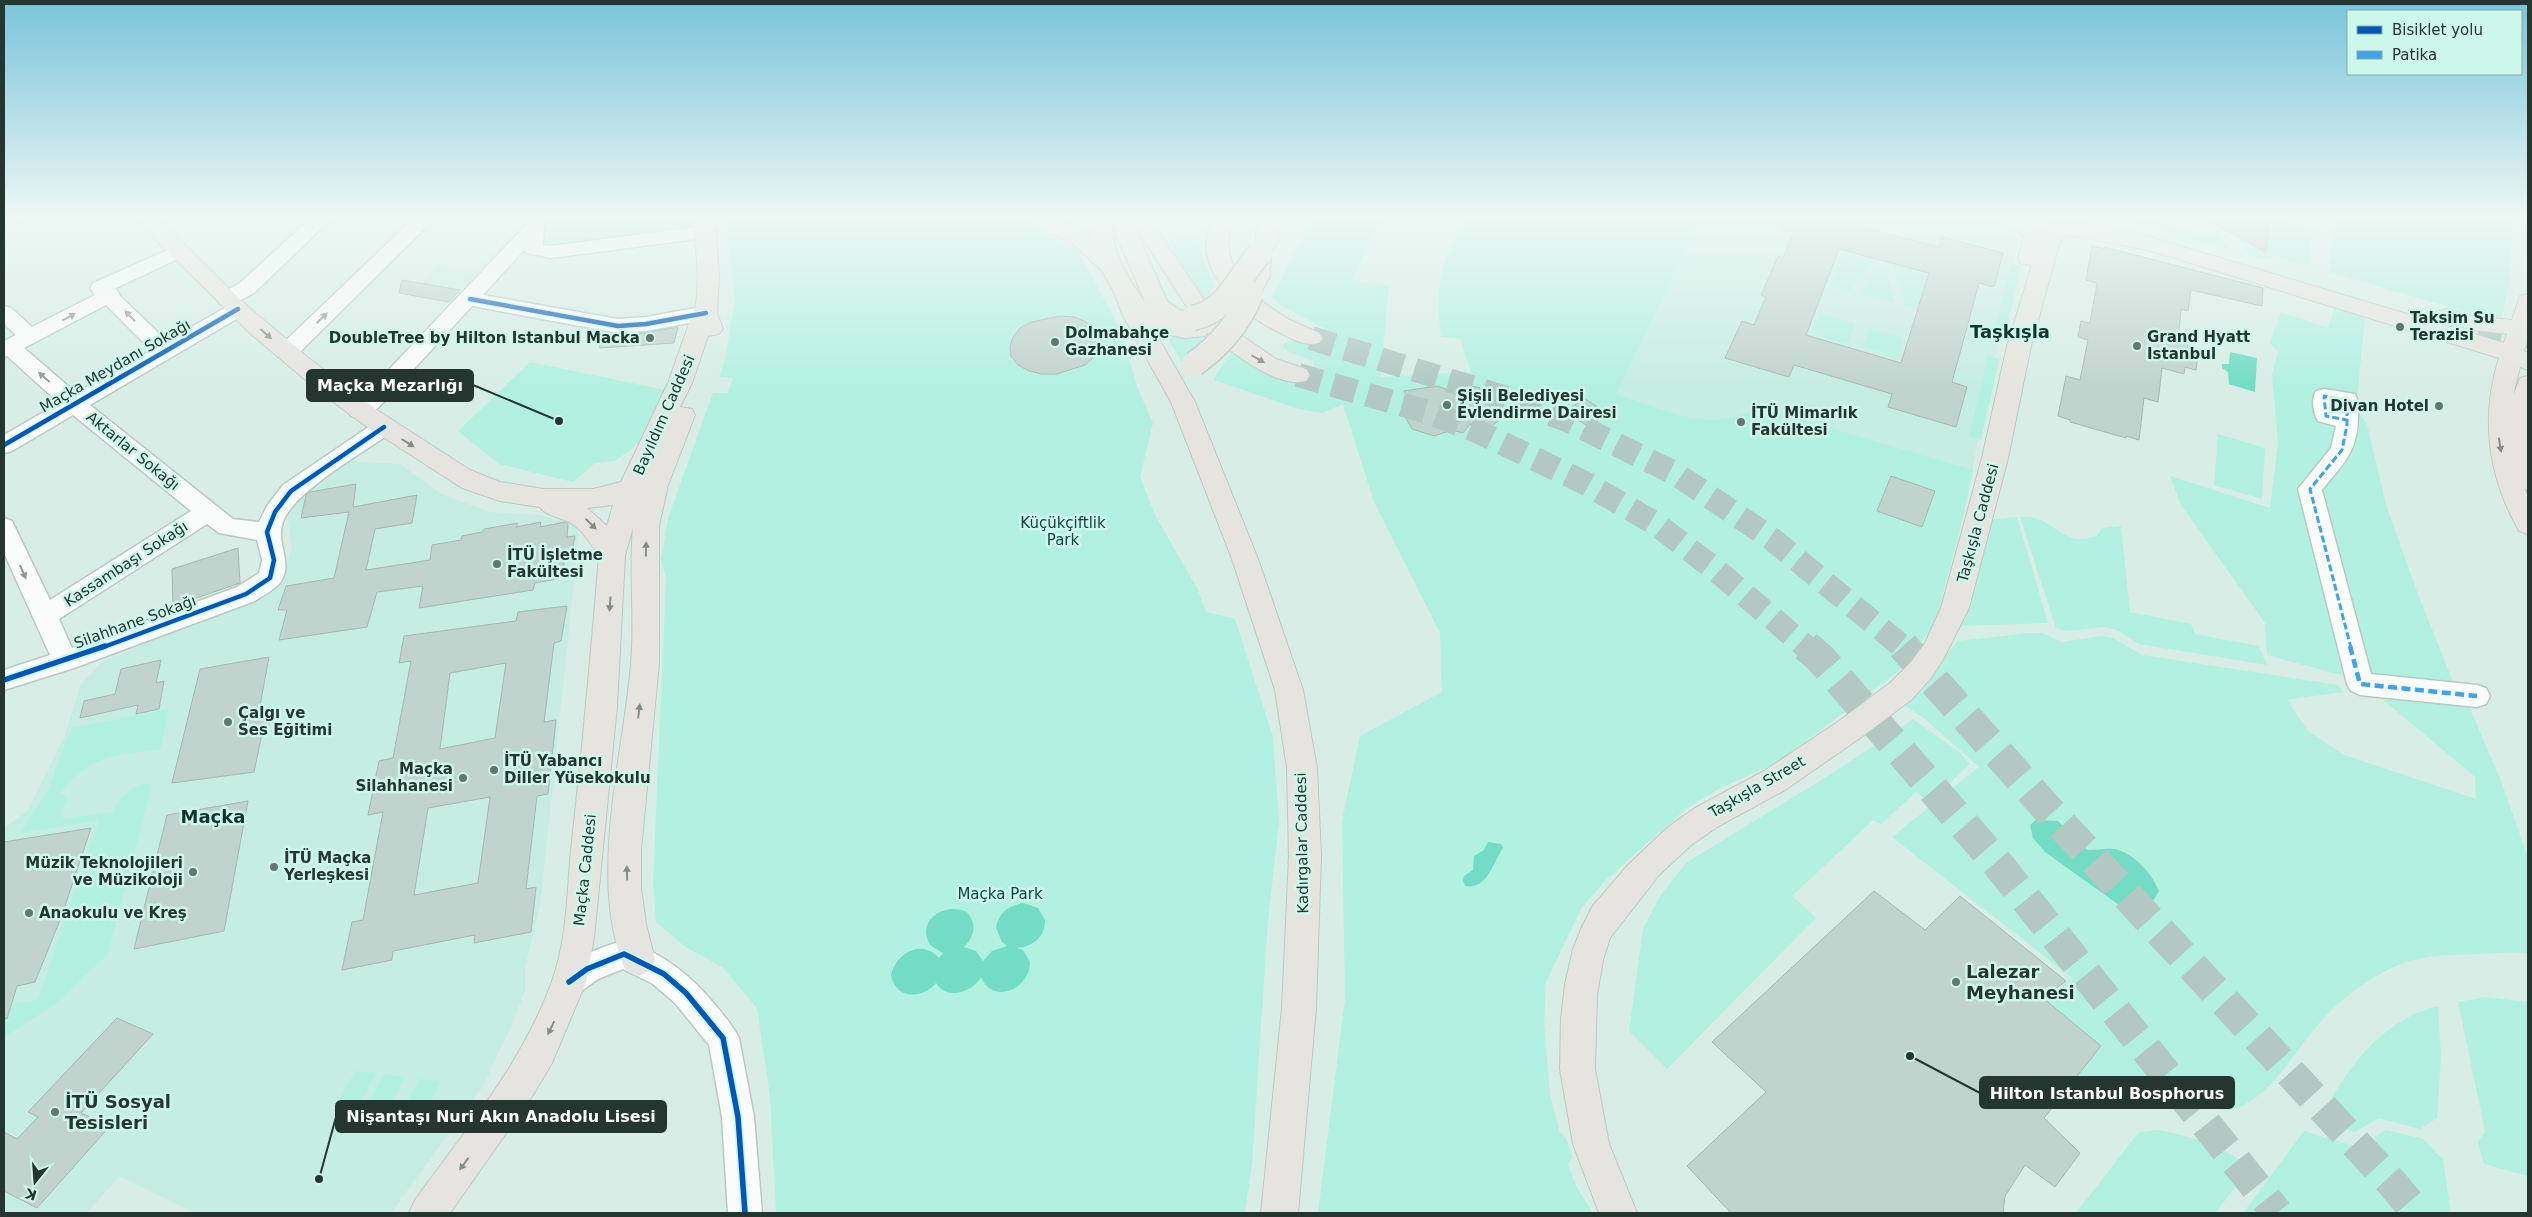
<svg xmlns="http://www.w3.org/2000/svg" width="2532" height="1217" font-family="'DejaVu Sans',sans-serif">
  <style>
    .built { fill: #c6ede2 }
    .green { fill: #b2f1e0 }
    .water { fill: #72ddc4 }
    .building { fill: #c1d3cd; stroke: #a6b7b2; fill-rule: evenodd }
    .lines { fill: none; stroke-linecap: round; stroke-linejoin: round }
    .major-tunnel-far1 { stroke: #b3c8c2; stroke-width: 24; stroke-dasharray: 24 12; stroke-linecap: butt }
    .major-tunnel { stroke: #b3c8c2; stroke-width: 32; stroke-dasharray: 32 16; stroke-linecap: butt }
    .minor-casing { stroke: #b7c9c3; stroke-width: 3 }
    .major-casing { stroke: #bdc9c5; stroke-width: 2 }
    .minor { fill: #f9fcfb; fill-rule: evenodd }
    .major { fill: #e6e4e0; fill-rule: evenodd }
    .major-bridge-casing { stroke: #bdc9c5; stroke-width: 27; stroke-linecap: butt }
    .major-bridge { stroke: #e6e4e0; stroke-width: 24 }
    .quiet-far1 { stroke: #3ea3eb; stroke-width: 3; stroke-dasharray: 7 3; stroke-linecap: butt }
    .quiet { stroke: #3ea3eb; stroke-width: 4.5; stroke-dasharray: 9 4.5; stroke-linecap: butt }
    .cycleway-far1-casing { stroke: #cdf7ea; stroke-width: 7 }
    .cycleway-casing { stroke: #cdf7ea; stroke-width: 9 }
    .cycleway-far1 { stroke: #0057b8; stroke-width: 4.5 }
    .cycleway { stroke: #0057b8; stroke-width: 5.5 }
    .oneway { fill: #8f9996 }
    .oneway2 { fill: #868d88 }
    .poi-dot { fill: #637670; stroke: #cdf7ea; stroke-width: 2 }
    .labels { text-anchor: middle; stroke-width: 5; stroke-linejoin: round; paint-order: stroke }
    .poi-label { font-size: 15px; font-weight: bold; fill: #253631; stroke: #cdf7ea; text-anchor: start }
    .street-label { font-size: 15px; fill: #253631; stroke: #cdf7ea }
    .park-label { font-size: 15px; fill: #09483b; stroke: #cdf7ea }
    .quarter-label { font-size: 18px; font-weight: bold; fill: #0d352c; stroke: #cdf7ea }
    .near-poi-label { font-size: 18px; font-weight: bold; fill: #253631; stroke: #cdf7ea; text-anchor: start }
    .leader { fill: none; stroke: #253631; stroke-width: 2 }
    .callout-dot { fill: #253631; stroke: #cdf7ea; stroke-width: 2 }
    .callout { fill: #253631; stroke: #253631; stroke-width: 2 }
    .callout-label { font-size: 16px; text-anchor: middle; font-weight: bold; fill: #fff }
  </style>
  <rect width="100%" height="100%" fill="#d7ede6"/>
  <path class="built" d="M1467,217H1988L2013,229L2018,243L1960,530L1471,372L1460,338L1441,337L1438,304L1441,274L1448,252Z
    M438,265L477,274L460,291L421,283Z
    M343,461L400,464L441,494L490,512L539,515L568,522L575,527L579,534L540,905L525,967V991L510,1029L483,1086L391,1213H195L119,1176L87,1213H4V828L27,812L64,738L81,684L103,661L270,592L285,575L292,546L287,515L288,504Z"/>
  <path class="green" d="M540,217H691L690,230L547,249L538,242Z
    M729,217H993L1011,224L1016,219L1076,247L1120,329L1138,389L1153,423L1140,477L1156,517L1198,590L1206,612L1235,619L1273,737L1279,822L1268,921L1252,1164L1245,1213H776L770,1096L757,1008L722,967L684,946L656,922L653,883L666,579L661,559L668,518L713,393H728L733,378L719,377L725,360L735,300L727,226Z
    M1314,217H1381L1352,280L1389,286L1380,377L1471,372L1460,338L1441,337C1435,283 1439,263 1470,217H1691L1677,226L1695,231L1616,394C1646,403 1686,422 1717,420C1733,419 1747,413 1762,408L1973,470L1960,530L1935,624L1899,671L1777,763L1722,787L1686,809L1606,880L1582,907L1546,982L1544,1024L1550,1094L1560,1133L1566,1138L1572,1158L1568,1164L1576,1186L1593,1213H1318L1345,1000L1342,821L1360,736L1442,692L1440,633L1374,502L1343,404L1322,413L1299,409L1214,380L1221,366L1234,351L1303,381C1311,377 1315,370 1313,361L1288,352L1283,347L1284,343L1296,339L1320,340L1327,330L1282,306L1272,297Z
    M2144,217L2203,235L2216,232L2230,250L2129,220Z
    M2334,217H2512L2510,279L2502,317H2483L2329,272Z
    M2270,218L2313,229L2308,266L2276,256L2263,258L2251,256L2235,235L2266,251Z
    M1199,237L1201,254L1214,285L1205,300L1168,240Z
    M1843,253L1875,261L1849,291L1831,286Z
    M1894,264L1929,273L1917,309L1905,306Z
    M2011,264L2021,266L2005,337L1994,334Z
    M1878,271L1886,274L1895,303L1858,293Z
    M2334,309L2365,317L2356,408L2367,424L2387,508L2419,597L2454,684L2337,674L2267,655L2265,623L2181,505L2170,476L2270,508L2278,444L2272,374L2278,352L2270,343L2281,312L2328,328Z
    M1820,314L1855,324L1847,344L1812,333Z
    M1870,328L1904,338L1898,357L1863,346Z
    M1165,333L1180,336L1208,337L1182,363Z
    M1988,356L1999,359L1981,440L1969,437Z
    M530,362L665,390L637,445L615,461L595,463L573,482L499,464L458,431Z
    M2218,434L2265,448L2262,499L2214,485Z
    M2017,517L2048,623L1960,626L1989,520Z
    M2020,517C2056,514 2058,549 2097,536L2102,528L2121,526L2130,612L2191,624L2195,634L2259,646L2267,665L2139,644L2117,630L2105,627L2065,631L2056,628Z
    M2029,633H2042L2062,642L2102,636L2113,638L2142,655L2338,685L2343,692L2287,700L2308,731L2344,755L2476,799L2475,777L2380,697L2469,706L2501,781L2528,857V953C2513,952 2498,953 2483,954C2456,955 2426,954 2401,964C2366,978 2335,1003 2312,1032C2290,1059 2270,1096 2235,1109C2217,1116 2145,1084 2123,1080C2106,1076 2090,1078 2074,1080L2101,1046L2043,998L2072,978L1892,837L1979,767L1925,719L1904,705L1958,641Z
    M169,709L160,750C113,754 91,756 59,793L68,796L60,813L64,819L112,812C122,796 129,787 148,783L152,786L108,954L54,1005L4,1037V1006L38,1000L99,820L20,833L49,789L56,766L72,728Z
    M1913,719L1959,752L1970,764L1929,803L1916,792L1881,824L1873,820L1792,896L1816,918L1667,1069L1629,1031L1643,929L1660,896L1686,863L1836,771Z
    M2485,997L2528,1002V1176L2484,1164L2478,1142L2485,1131L2458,1002Z
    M2438,1006L2441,1056L2437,1118L2420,1129L2379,1118L2355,1132L2319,1121C2345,1071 2380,1020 2438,1006Z
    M355,1071L376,1073L360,1104L338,1102Z
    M384,1074L405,1077L389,1108L368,1105Z
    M419,1079L441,1081L425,1113L403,1111Z
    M2157,1130C2179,1133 2219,1145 2237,1158C2243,1162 2244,1169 2245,1175L2215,1213H2076L2138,1133Z
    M2386,1130L2423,1139L2443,1160L2451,1213H2243L2304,1131L2377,1153L2375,1136Z"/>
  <path class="water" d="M2230,352L2257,358L2255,392L2229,384L2228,372L2222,368V364H2229Z
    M2036,820L2058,821L2087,850C2096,850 2107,848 2115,849C2134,853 2153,875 2159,891C2149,910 2138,914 2119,905L2045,852L2033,838L2030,825Z
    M1488,842L1501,844L1503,848C1493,862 1488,890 1465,886L1463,881L1464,876L1473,870L1474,856L1484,850Z
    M1023,903L1038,908L1045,920C1045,937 1034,946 1017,948L1023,950L1030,962C1030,990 992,1005 981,977C973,992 947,1001 936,983C922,1000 895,999 891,975C896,953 922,938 939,958L943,953L931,946C914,921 945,901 967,912C977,924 975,936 964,947L976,951L983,961L992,951L1007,946L1002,942L996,928C998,913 1008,906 1023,903Z"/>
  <path class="building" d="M1788,217H1852L1849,224L1939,247L1942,237L2003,253L1994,287L1979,283L1966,331L1952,382L1967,387L1956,427L1888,407L1892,394L1794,365L1789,377L1725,358L1742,321L1754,325L1766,297L1761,295L1772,270L1778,256L1783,258L1794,232L1782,229ZM1839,249L1929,273L1901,363L1806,335Z
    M2203,217H2270L2266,252L2235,235Z
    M2092,246L2104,249V247L2263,288L2262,306L2191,290L2188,311L2181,309L2178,340L2188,343L2187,350L2198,353L2196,370L2185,367L2184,374L2162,368L2158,402L2144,398L2139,440L2126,436V438L2070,422V420L2058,416L2066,376L2080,380L2088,340L2078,337L2081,321L2090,323L2097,283L2086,280Z
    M402,280L460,290L449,302L399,293Z
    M1060,316L1074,317L1086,322L1095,329L1099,338V348L1094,357L1085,365L1057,374H1042L1029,371L1018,365L1011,356L1010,347L1013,337L1020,328L1031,322Z
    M678,327L674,343L600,348L599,336L646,333Z
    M1465,384L1480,388L1498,421L1487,430L1470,424L1463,433L1452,430L1434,436L1412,429L1402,411L1408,399L1404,391L1437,386L1455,392Z
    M1584,398L1608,414L1589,427L1566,412Z
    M1891,476L1935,491L1922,527L1877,511Z
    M356,484L353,507L417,495L412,523L375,529L366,570L430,560L432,545L461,540L462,536L482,532L484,529L518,523L516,527L541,522L540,527L565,522L568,524L567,537L575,536L570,560L564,561L563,578L535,583L533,590L419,608L423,586L377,592L367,627L279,640L287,610H278L286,586L334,578L349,512L301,518L306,495L310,492Z
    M238,548L240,583L173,606L172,569Z
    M567,606L561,641L554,643L544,722L556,720L548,794L537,796L526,889L536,887L531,932L474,943L475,935L393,951L392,960L342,970L352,922L363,920L383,812L368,815L379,761L393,758L411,661L399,663L404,636L516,621L518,612ZM506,663L495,738L440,749L450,673ZM490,797L478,883L414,895L428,808Z
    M269,657L259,711L272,709L267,734H262L254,772L172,783L200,669Z
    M161,660L156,683L164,681L159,709L136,714L138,705L80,718L84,701L115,694L121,669Z
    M248,801L224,931L134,949L167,815Z
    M91,828L62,915L35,982L17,986L7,1019L4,1018V842Z
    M1874,891L1925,930L1960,896L2066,981L2043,998L2101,1046L2044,1118L2080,1153L2055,1187L2025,1165L2005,1196L2003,1213H1731L1687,1166L1766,1092L1712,1042Z
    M117,1018L153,1034L81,1113L110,1126L37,1208L4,1191V1132L17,1139L38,1117L28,1112Z"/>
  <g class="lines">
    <path class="major-tunnel-far1" d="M2478,332L2509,337L2528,336
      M1311,338L1510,399L1567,420L1676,474L1772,539L1904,648
      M1298,375L1428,412L1479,432L1587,484L1656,524L1716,570L1807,648"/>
    <path class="major-tunnel" d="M1806,646L1821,659L2001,868L2277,1213
      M1903,646L2050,812L2392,1183L2417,1213"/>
    <defs>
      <path id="minor" d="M4,217H21L18,221L4,227Z
        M312,217H333L254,293L235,303L245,304L248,309L245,314L90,405L233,519L259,522L267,506L283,485L376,422L384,419L392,422L395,427L392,432C363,453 304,486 287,514C270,540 296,560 280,583C274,590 262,596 255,601L74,668L4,690V670L50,655L4,553V518L12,521L50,600L191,511L73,415L12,451L4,453V435L59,403L7,356L4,357V341L16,335L4,324V306L11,308L32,327L95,295L90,288L93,283L179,245L186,247L189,251L186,255L114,289L117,290L120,296L167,341L230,305L220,304L217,299L220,294L240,283ZM106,305L151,350L76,393L24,348ZM207,524L219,533L257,540L262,560L259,573L237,587L72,648L59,619Z
        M415,217H436L295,357L287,359L279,357L276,352L279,347Z
        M527,217H541L544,221L543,245L551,246L703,226L710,228L713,232L710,236L703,238L551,258L526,253L524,250L483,295L618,319L646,317L706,306L713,308L716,313L713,318L706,320L646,331L618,333L472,306L378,408C368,415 363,420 351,416L348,411L362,398L524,227Z
        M2324,389L2355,394C2359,401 2358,408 2358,416C2358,452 2343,464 2322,490L2371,674L2477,685L2486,688L2490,696L2486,704L2477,707L2360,695L2351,691L2347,684L2298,489L2331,448L2336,426L2318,421C2313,413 2311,399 2316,391Z
        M624,940C666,956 688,972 717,1007C725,1017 733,1026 739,1038L754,1117L762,1213H728L722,1117L709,1045L675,1003L653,984L623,969L598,979L580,992L569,996L558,992L554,982C565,957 600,949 624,940Z"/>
      <path id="major" d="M133,217H156L246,305L310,359L377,410L470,470L500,482L544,489H593L621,482L668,383L690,321C704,298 695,244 693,217H715L719,276L717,313L723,329L719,334L708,336L692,383L680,407L692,409L695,415L668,485L659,526V663L641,850V888L646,924L655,960L650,971L638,976L626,971C587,883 623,757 631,664C635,618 629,573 633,527L625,556L617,706L594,938L586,982L552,1063L533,1095L450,1213H409L415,1200C465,1131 521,1065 551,984C567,943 567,893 571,850C582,752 591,654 599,556C591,544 583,531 571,523C562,518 544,515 540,507L500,501L462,488L360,422L315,388L251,334ZM613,505L607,526L587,508Z
        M1021,217C1044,215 1074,220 1092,237L1091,217H1149L1216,318L1276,359L1306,369L1310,375L1306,381C1275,389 1231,350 1207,333L1205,336L1185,338L1155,332L1195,402L1258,559L1303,690L1317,768L1321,856L1316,1008L1298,1213H1261L1282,1008L1289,856L1287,768L1275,690L1232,559L1171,402L1123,316L1113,290L1102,271L1071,242L1024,222ZM1133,223L1190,312L1180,310L1167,301ZM1112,225L1145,302C1128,278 1113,256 1112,225ZM1194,319L1197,323H1190H1191Z
        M1215,217H1236C1223,239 1229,266 1244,285L1248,276L1249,253L1256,242V233L1262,217H1283L1278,233V242L1271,253L1270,276L1258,299L1288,319L1319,333L1323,338L1319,343C1305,347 1292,339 1280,333C1240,314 1185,265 1215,217Z
        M2000,217H2050L2047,230L2053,225L2069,222L2133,232L2504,343L2507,334L2473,330L2439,321L2436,316L2439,311L2447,309L2473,316L2512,320L2520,296L2528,294V339L2524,351L2528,353V370L2520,367L2514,391V394L2520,378L2528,376V490L2525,489L2528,497V534L2519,531C2488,476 2480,419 2499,358L2148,250L2069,235L2060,241L2031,346L2008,458L1969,608L1944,658L1931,678L1911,700L1860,738L1785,790L1717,827L1690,846L1659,875L1610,938L1603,960L1597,995L1595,1069L1609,1144L1637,1213H1599L1573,1144L1560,1069L1561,1019L1565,984L1573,949L1582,927L1592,907L1628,865L1668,827L1695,808L1764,771L1839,721L1890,683L1911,662L1925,643L1941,608L1982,458L2007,346L2032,265L2021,264L2018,259L2024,236C2017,229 2004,225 2000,217Z"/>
    </defs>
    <use href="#minor" class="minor-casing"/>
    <use href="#major" class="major-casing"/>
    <use href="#minor" class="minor"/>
    <use href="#major" class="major"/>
    <defs>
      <path id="major-bridge" d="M1193,318C1228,311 1238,277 1260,253
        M1194,364C1220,346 1239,323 1251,294"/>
    </defs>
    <use href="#major-bridge" class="major-bridge-casing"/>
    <use href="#major-bridge" class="major-bridge"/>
    <path class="quiet-far1" d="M2347,399V425L2342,450L2310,489L2351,648
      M2347,401L2324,396L2326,416L2347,420"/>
    <path class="quiet" d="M2350,646L2360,684L2477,696"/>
    <defs>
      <path id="cycleway-far1" d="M470,299L618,326L646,324L706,313
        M4,445L238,309
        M101,648L246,594L270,578L274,560L267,532L275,512L291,491L384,427"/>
      <path id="cycleway" d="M4,680L105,646
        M569,982L587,969L624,954L664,974L686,993L723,1038L738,1117L745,1213"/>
    </defs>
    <use href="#cycleway-far1" class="cycleway-far1-casing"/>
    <use href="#cycleway" class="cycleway-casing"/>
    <use href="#cycleway-far1" class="cycleway-far1"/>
    <use href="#cycleway" class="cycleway"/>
  </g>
  <defs><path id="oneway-solid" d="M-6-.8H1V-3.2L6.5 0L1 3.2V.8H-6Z" transform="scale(1.25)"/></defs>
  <g class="oneway">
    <use href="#oneway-solid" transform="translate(130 316) rotate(-134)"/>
    <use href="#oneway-solid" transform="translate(69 317) rotate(-27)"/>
    <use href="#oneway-solid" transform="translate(322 318) rotate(-44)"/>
    <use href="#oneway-solid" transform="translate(44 377) rotate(-139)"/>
    <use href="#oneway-solid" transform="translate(23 572) rotate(66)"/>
  </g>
  <g class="oneway2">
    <use href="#oneway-solid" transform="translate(266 334) rotate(41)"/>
    <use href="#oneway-solid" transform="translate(1258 359) rotate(30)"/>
    <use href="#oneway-solid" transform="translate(408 443) rotate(32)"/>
    <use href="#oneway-solid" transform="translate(2500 445) rotate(81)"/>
    <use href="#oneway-solid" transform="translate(591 524) rotate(45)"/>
    <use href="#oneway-solid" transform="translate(646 549) rotate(-89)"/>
    <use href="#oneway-solid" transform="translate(610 604) rotate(94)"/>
    <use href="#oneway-solid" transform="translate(639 711) rotate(-83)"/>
    <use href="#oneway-solid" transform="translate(627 873) rotate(-91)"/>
    <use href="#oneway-solid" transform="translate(551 1028) rotate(115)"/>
    <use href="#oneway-solid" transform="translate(464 1164) rotate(126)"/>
  </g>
  <linearGradient id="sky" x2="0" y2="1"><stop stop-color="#79c4da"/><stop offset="0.56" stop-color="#edf7f4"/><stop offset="1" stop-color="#edf7f4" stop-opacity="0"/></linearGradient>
  <rect width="2532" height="387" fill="url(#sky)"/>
  <g class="poi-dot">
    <circle cx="2400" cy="327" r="5"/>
    <circle cx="650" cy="338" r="5"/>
    <circle cx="1055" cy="342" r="5"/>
    <circle cx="2137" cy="346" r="5"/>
    <circle cx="1447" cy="405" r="5"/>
    <circle cx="2439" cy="406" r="5"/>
    <circle cx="1741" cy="422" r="5"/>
    <circle cx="497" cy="564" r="5"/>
    <circle cx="228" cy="722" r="5"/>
    <circle cx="494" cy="770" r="5"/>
    <circle cx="463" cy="778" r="5"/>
    <circle cx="274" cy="867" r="5"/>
    <circle cx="193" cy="872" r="5"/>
    <circle cx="29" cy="913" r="5"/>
    <circle cx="1956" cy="982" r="5"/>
    <circle cx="55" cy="1112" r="5"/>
  </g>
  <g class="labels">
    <g class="poi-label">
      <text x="2410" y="323">Taksim Su<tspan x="2410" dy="17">Terazisi</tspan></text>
      <text x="1065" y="338">Dolmabahçe<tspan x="1065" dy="17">Gazhanesi</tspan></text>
      <text x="2147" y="342">Grand Hyatt<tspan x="2147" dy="17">Istanbul</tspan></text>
      <text x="640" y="343" text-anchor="end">DoubleTree by Hilton Istanbul Macka</text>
      <text x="1457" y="401">Şişli Belediyesi<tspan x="1457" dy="17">Evlendirme Dairesi</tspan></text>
      <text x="2429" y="411" text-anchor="end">Divan Hotel</text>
      <text x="1751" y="418">İTÜ Mimarlık<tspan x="1751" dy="17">Fakültesi</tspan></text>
      <text x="507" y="560">İTÜ İşletme<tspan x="507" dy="17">Fakültesi</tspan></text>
      <text x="238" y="718">Çalgı ve<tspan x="238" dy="17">Ses Eğitimi</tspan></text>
      <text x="504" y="766">İTÜ Yabancı<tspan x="504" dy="17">Diller Yüsekokulu</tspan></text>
      <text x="453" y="774" text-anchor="end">Maçka<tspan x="453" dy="17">Silahhanesi</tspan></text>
      <text x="284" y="863">İTÜ Maçka<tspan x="284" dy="17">Yerleşkesi</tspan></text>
      <text x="183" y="868" text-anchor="end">Müzik Teknolojileri<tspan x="183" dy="17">ve Müzikoloji</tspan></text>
      <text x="39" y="918">Anaokulu ve Kreş</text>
    </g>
    <g class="street-label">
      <text transform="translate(115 366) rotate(-30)" y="5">Maçka Meydanı Sokağı</text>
      <text transform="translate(664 415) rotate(-66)" y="5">Bayıldım Caddesi</text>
      <text transform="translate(133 451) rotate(39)" y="5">Aktarlar Sokağı</text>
      <text transform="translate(1978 523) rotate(-75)" y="5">Taşkışla Caddesi</text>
      <text transform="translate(126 564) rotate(-33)" y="5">Kassambaşı Sokağı</text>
      <text transform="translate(135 622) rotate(-20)" y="5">Silahhane Sokağı</text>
      <text transform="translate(1757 787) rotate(-30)" y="5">Taşkışla Street</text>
      <text transform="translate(1302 843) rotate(-91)" y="5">Kadırgalar Caddesi</text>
      <text transform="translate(585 870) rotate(-84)" y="5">Maçka Caddesi</text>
    </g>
    <g class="park-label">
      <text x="1063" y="528">Küçükçiftlik<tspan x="1063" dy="17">Park</tspan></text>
      <text x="1000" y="899">Maçka Park</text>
    </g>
    <g class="quarter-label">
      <text x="2010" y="338">Taşkışla</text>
      <text x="213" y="823">Maçka</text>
    </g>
    <g class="near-poi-label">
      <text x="1966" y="978">Lalezar<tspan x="1966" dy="21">Meyhanesi</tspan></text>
      <text x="65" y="1108">İTÜ Sosyal<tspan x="65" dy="21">Tesisleri</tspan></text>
    </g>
  </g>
  <path class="leader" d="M559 421L473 385M1910 1056L1980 1093M319 1179L336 1117"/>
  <g class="callout-dot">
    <circle cx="559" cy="421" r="5"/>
    <circle cx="1910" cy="1056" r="5"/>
    <circle cx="319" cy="1179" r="5"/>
  </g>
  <g class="callout">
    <rect x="307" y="370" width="166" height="31" rx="5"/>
    <rect x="1980" y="1077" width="254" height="31" rx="5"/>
    <rect x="336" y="1101" width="330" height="31" rx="5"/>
  </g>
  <g class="callout-label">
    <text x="390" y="391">Maçka Mezarlığı</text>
    <text x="2107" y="1099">Hilton Istanbul Bosphorus</text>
    <text x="501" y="1122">Nişantaşı Nuri Akın Anadolu Lisesi</text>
  </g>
  <rect width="2532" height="1217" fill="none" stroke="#253631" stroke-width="10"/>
  <rect x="2347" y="10" width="175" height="65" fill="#cdf7ea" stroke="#8aaaa0"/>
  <rect x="2357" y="26" width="25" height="8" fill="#0057b8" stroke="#8aaaa0"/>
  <text x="2392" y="35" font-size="15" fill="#253631">Bisiklet yolu</text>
  <rect x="2357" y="51" width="25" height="8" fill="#3ea3eb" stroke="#8aaaa0"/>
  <text x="2392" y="60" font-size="15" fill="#253631">Patika</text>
  <g transform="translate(35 1182) rotate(197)" stroke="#cdf7ea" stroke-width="4" paint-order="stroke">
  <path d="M0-4L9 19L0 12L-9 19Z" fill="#253631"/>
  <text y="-8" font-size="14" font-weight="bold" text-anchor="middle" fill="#253631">K</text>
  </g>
</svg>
